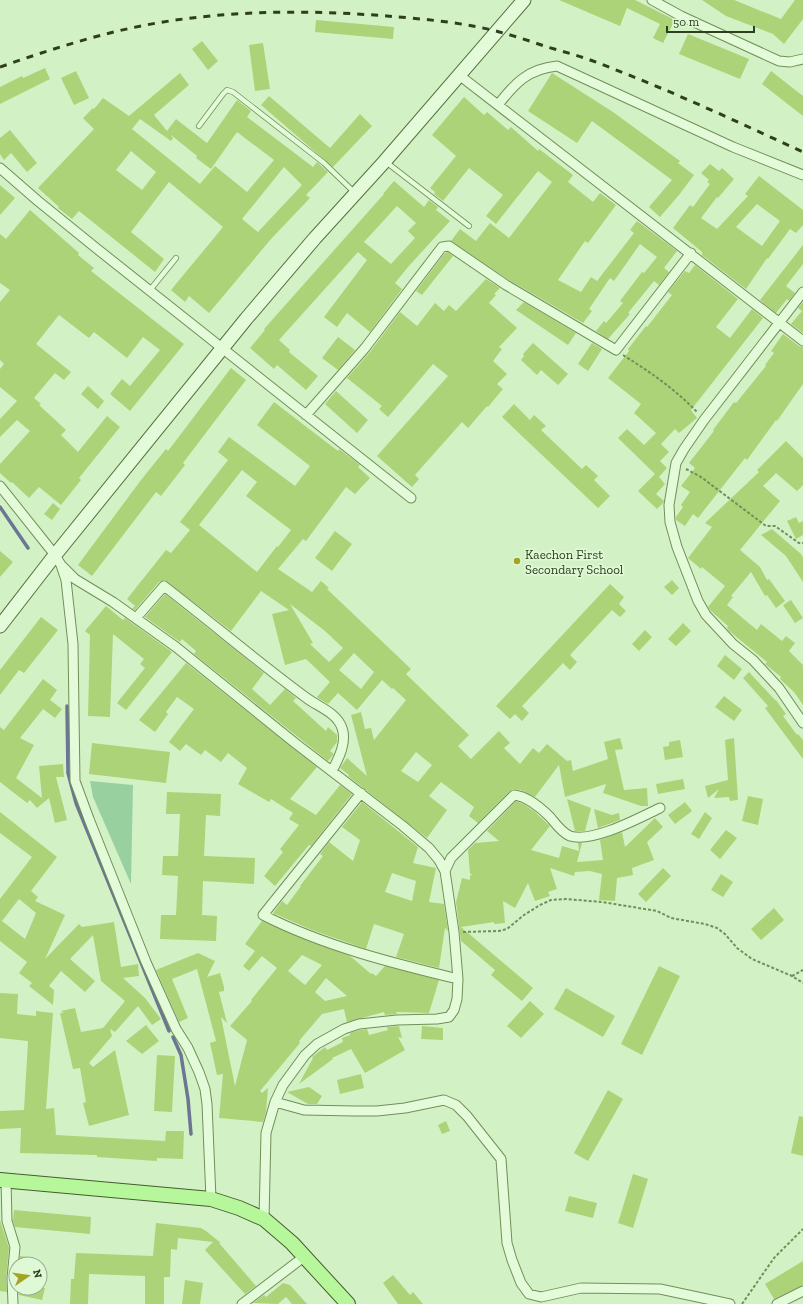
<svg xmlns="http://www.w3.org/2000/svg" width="803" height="1304" font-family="'Zilla Slab',serif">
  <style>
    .green { fill: #98d19f }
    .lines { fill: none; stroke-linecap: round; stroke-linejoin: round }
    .stream { stroke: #6c7694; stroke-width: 3.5 }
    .building { fill: #acd378; fill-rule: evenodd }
    .service-casing { stroke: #728f59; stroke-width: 6 }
    .minor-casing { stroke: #728f59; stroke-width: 11 }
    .secondary-casing { stroke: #56713c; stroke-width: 15 }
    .primary-casing { stroke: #465c2d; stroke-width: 16 }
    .path { stroke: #728f59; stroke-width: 2; stroke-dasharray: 3 2; stroke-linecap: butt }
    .service { stroke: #e3fbd9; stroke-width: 4.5 }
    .minor { stroke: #e3fbd9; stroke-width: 9 }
    .secondary { stroke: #e3fbd9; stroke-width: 13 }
    .primary { stroke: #b7f79b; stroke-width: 14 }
    .rail { stroke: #2e3e1e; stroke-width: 3; stroke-dasharray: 7 7; stroke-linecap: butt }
    .poi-dot { fill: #a3a324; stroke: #dff8d5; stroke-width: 1.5 }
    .labels { text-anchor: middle; stroke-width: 3.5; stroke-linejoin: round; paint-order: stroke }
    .poi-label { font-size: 13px; fill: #2e3e1e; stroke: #dff8d5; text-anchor: start }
  </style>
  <rect width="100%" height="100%" fill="#d2f2c5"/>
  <path class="green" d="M90,781L133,785L131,884L93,797Z"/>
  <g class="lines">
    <path class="stream" d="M0,507L28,548
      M67,706L68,773L76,803L169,1031
      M173,1037L181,1055L188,1099L191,1134"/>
  </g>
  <path class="building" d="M559,0H635L675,20L663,43L653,38L660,24L627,8L620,26Z
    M702,0H734L781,19L795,0H803V19L784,44L773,34L726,16Z
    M316,20L394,27L393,39L315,32Z
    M688,34L749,59L740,79L679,54Z
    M202,41L218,61L208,70L192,49Z
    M263,43L270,89L255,91L249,45Z
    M45,68L50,79L0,104V87L22,76L23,78Z
    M76,71L89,98L74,105L61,78Z
    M771,71L803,96V116L762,84Z
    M180,73L189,85L154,115L167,131L176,119L207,143L237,100L251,111L247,117L313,167L317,162L328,172L306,195L310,198L271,239L209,313L189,296L185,302L171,290L223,227L169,182L131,232L164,259L155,272L79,211L72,219L58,208L59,207L38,188L94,129L83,118L93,108L94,109L103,98L129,116ZM140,119L171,141L173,138L171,135L197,156L196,158L211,169L237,132L274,160L247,192L215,166L200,184L132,129ZM131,151L156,172L142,190L116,170ZM284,167L302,185L258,232L242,219Z
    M552,73L613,112L680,161L678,163L694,175L679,195L660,217L649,207L672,180L592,121L577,143L528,111Z
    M269,96L330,148L360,114L372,126L333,167L261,105Z
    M464,97L484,115L487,112L508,130L511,127L538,151L539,149L573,175L568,182L593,202L600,193L616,205L588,243L585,241L558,280L581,292L591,277L597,281L634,233L630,230L637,221L677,251L664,268L669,272L659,285L654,281L628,313L630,314L608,339L596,331L604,321L606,323L623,303L620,301L642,272L644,273L657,257L640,244L614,281L610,278L589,309L592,311L583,323L509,280L451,241L460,229L476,241L490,223L509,238L552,182L538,171L496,224L486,216L503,195L469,168L443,201L434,194L435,192L430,188L456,156L432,135Z
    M10,130L37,163L27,172L11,153L4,160L0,154V138Z
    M710,164L719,171L722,168L734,179L718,198L717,197L701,218L717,229L748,196L745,194L759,176L803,210V225L796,233L790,229L768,259L767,258L746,289L702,255V252L673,228L690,205L693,207L710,184L707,182L709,180L701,173ZM757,204L780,221L762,246L736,227Z
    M394,181L424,207L429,200L438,207L436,210L450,221L408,267L395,283L402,289L370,332L347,313L337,327L324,317L367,260L358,252L279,340L290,350L289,352L318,376L306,390L277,365L274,369L250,348L265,330L264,329L384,194H383ZM397,206L416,223L408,231L415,238L391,264L364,242Z
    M0,185L15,198L0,215Z
    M30,210L79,253L78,255L94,268L91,271L184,344L130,411L110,394L122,379L130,386L160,350L143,337L127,358L94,332L89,338L59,315L36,344L71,372L64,380L55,373L34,398L41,404L39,405L66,430L61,435L78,452L107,416L120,427L79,478L81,480L61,505L39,487L29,498L12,482L11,483L0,473V464L30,431L17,420L0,437V419L17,401L0,387V369L4,364L0,360V302L10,290L0,283V234L6,239Z
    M803,245V264L786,286L795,293L789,301L787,299L776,313L760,300Z
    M448,252L453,256L422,295L416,291L445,253Z
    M695,265L738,299L716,327L730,338L752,309L763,318L691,410L697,418L679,433L675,429L661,444L669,452L660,461L667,468L659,477L665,484L656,494L664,501L663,503L657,509L638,491L655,474L618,438L627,429L644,445L656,433L634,413L641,404L608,378L629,351L628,349L646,326L647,327L672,295L668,292L685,271L689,273Z
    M486,279L500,288L494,294L496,295L489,303L517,328L499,347L502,349L493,361L507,374L497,384L503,389L488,407L487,406L468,428L462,422L415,475L419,479L412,487L377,456L448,376L433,364L388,417L379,409L382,406L347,378L370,352L400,312L417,326L435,303L444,311L449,305L456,311Z
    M524,302L576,333L568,345L516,310Z
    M803,302V333L791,324L802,311L798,308Z
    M783,334L799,346L803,347V384L777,421L776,420L747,460L745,458L698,518L693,514L685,526L676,520V517L683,507L681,505L690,492L681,486L695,468L689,463L714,431L713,430L734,402L736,403L766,366L765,365L774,353L771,351Z
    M338,337L355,350L338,370L322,358Z
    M533,343L568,374L558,385L541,370L537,375L521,360L524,356L523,354Z
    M592,343L602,349L588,371L578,364Z
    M231,368L246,380L183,463L185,465L161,496L156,492L92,576L78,565L141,480L166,449L168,451Z
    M88,386L104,401L98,409L81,394Z
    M336,391L368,420L357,433L325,404Z
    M274,402L338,451L339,449L360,465L358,467L370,478L355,494L346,487L306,541L303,539L278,569L312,592L321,581L329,588L327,589L411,669L406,674L469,735L458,746L471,759L499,731L510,743L504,748L520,764L533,748L539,753L547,744L567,761L571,760L573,771L608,759L604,742L620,738L623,749L615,750L624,790L647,788L648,806H641L603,793L606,784L565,797L559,765L535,797L521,790L512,789L478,823L469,816L474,807L441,782L429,796L447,810L427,838L348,776L349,775L340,768L347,758L367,776L351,715L361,712L365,729L371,728L374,740L406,700L393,688L392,689L382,680L357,710L338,693L328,704L318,698L317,697L330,682L306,659L285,665L272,614L289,610L261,591L231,631L165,580L159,582L135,610L132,609L135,606L127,599L166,550L171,553L190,530L180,522L228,460L218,452L229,437L295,486L310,466L257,425ZM242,470L257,482L246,496L291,530L278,547L277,546L257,572L199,525ZM290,604L325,631L343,648L329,662L310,644L313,643ZM354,653L374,672L361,689L339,670ZM416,752L432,765L418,782L401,771Z
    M514,404L530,420L534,415L546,426L541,430L582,469L586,465L598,476L594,480L610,496L598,508L502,417Z
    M786,441L803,458V485L797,491L776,473L763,486L780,501L740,550L760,567L767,580L769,579L785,601L776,608L767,595L765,596L751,572L731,596L733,597L727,605L757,630L761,624L782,641L786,636L795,643L789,651L803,665V705L794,692L780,679L781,677L765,664L767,662L729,631L727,628L728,626L711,611L708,607L725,586L702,567L701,569L688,558L712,527L705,523L759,472L757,470Z
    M53,503L60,509L52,520L44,514Z
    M796,517L799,523L803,521V535L796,539L787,521Z
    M772,529L801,554L803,558V582L786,556L761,535Z
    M335,531L352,544L332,571L315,558Z
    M0,551L13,562L0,577Z
    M672,580L679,588L672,595L664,587Z
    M610,584L624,597L619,604L626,611L620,617L612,610L570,655L577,662L570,670L563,663L522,706L529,713L522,721L515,714L510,719L496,706Z
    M165,594L264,673L252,689L270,705L285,689L296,698L293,701L326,731L328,727L337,735V742L330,751L334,754L328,761L194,654L196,651L182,639L180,642L145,617Z
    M791,600L803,618L795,623L783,605Z
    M106,606L123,620L125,618L172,652L126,710L117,703L145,668L140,664L144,659L113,634L110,717L88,716L90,635L85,631Z
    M41,617L58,630L24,673L19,670L0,695V670Z
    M683,623L691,631L676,646L668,639Z
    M645,630L652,637L639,651L632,644Z
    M725,655L742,669L734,680L717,666Z
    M186,663L317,767L290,799L316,815L340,785L352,794L311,846L309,845L275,886L264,876L283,852L280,849L299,825L289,819L293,813L271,799L269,802L238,784L247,768L228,753L221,762L205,750L201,755L186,744L180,751L169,742L194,709L177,697L166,712L168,714L155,732L139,720Z
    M749,672L775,700H776L786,714L783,716L797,735L798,734L803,740V759L765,708L768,706L743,678Z
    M43,679L57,690L50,700L62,709L55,718L43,709L20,738L34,745L16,778L42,798L39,766L63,764L64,777H56L67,820L55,823L49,798L37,808L30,800L27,803L0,782V727L4,730Z
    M724,696L742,710L734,721L715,707Z
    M734,738L738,800L730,801L729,797L714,798L719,789L708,798L705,786L728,780L725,740Z
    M680,740L683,757L665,760L663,747L669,746V742Z
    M92,743L170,752L166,783L89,774Z
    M683,779L685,789L658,794L656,784Z
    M167,792L221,794L220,816L206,815L204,856L255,858L254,884L203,881L202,915L217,916L216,941L160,939L161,915H176L178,876L162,875L163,856H178L180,814H166Z
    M748,796L763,799L758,825L742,821Z
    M567,799L591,808L585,831H575Z
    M516,801L525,805L534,811L550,826L531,850L559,858L562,846L579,851L578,843H582L577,862L603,860L600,840L622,832L625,847L655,818L663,827L647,842L654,860L632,868L633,875L617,878L615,901L599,900L602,874L590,871L575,872L574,876L550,868L557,889L548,892L550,896L535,901L528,883L515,908L503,901L505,923L494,924V922L461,927L533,988L522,1001L491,975L495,970L461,941L456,902L462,878L470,880V875L473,876L470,873L468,850L475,843L499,841L487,831Z
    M362,802L418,847L413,863L436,868L429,902L444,904L448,931L445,928L439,968L396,957L404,934L374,924L366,949L312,930L273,913L282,901L287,905L301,886H300L323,856L320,854L329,842L353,861L360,840L342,827ZM392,873L416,881L412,901L385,892Z
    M685,802L692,811L675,824L668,815Z
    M594,809L612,815L619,813L620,820L598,828Z
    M0,812L57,857L31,891L38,897L35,901L65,915L45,959L79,924L82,927L114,922L121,967L138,964L139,976L123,978L145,998L161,1019L152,1025L138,1006L115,1032L110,1029L112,1036L89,1063L93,1067L115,1050L129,1115L89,1126L83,1103L86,1102L80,1068L73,1069L60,1013H64L61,1011L75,1008L81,1032L103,1028L125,1001L101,981L93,935L70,959L95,981L85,992L61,971L49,986L54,990L53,1005L29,986L32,983L19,973L27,962L0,941V899L32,857L0,833ZM19,899L36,913L25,939L2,921Z
    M705,812L712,818L699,839L691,834Z
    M726,830L737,838L720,859L710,850Z
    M663,868L671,876L646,902L638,894Z
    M721,874L733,882L723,897L711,890Z
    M774,908L784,920L761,940L751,929Z
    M262,921L308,941L350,956L371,974L372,973L376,976L385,966L439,980L429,1013L396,1012L397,1014L385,1015L384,1012L347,1022L344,1009L322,1014L299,1041L300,1043L260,1091L262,1093L268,1088L266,1112L263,1122L219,1118L223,1074L217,1075L210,1043L216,1041L197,969L172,979L188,1018L179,1022L156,970L198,953L215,961L207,977L220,973L224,987V991L219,992L227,1023L221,1017L235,1086L247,1040L230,1026L252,1001L251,1000L277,968L262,956L249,971L243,966L255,951L245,944ZM302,955L322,965L305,985L288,971ZM326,978L347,996L325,1001L315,992Z
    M659,966L680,976L642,1055L621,1044Z
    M566,988L615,1016L603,1037L554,1009Z
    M0,993L18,994L17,1014L36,1016V1011L53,1013L46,1109L54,1108L56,1134H55L56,1135L165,1141L166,1131H184L183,1159L157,1158V1161L97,1157V1155L20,1153L21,1128L0,1129V1111L24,1110L28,1041L0,1038Z
    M530,1001L544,1014L521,1038L507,1026Z
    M146,1025L159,1041L142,1054L126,1041Z
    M399,1026L402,1038L398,1037L405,1050L365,1073L351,1049L332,1058L333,1059L299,1084L313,1058L312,1057L325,1047L327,1050L343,1042L342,1038L350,1035V1033L360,1030L367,1029L369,1035L388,1030L387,1027Z
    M422,1026L443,1028V1040L421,1039Z
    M157,1055L175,1056L172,1112L154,1111Z
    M361,1074L364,1088L340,1094L337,1080Z
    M309,1087L322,1096L317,1104H308L287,1092Z
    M608,1090L623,1099L588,1161L574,1153Z
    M799,1116L803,1117V1156L791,1153Z
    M446,1121L450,1131L442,1134L438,1125Z
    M633,1174L648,1179L633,1228L618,1223Z
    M569,1196L597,1203L593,1218L565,1211Z
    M14,1210L91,1217L90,1234L15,1227L13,1221Z
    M0,1220L9,1248L6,1278L7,1292L0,1291Z
    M156,1223L201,1228L206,1231L221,1243H219L256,1286L245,1294L205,1250L213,1242L178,1238L177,1250L171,1249L170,1277H164V1304H145V1276L89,1274L88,1304H70L71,1279H74L76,1253L153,1256Z
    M20,1256L34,1258L33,1264H19Z
    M803,1261V1285L774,1299L765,1284Z
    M393,1275L410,1295L413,1292L423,1304H398L383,1283Z
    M185,1280L203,1283L200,1304H182Z
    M283,1283L290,1285L307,1304H292L286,1297L278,1304L253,1303L264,1295L266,1297Z
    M18,1288H45L42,1300L19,1295Z"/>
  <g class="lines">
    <defs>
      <path id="service" d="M199,126L223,94L227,90L233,92L324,163L354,192
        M386,162L469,226
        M150,290L176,258"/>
      <path id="minor" d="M652,0L681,16L779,61L790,62L803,59
        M459,75L803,341
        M498,105C515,83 528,69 557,66L733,147L803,175
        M0,168L38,201L96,248L411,498
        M803,292L704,420L684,449L676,463L669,505L670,522L677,547L698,601L706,615L733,644L753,660L779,688L803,723
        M306,415L365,348L442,247L449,246L506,285L616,350L691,253
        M0,486L55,555L61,565L66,580L73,644L75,781L89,819L146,962L176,1029L188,1048L199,1072L205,1089L207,1104L211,1199
        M61,565L75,579L113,602L176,647L295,743L403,826L429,848L439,860L445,871L454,932L458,979L457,999L454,1010L449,1017L437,1019L397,1020L359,1024L344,1029L317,1044L305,1055L283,1085L275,1102L266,1133L264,1219
        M136,618L164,586C212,623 259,663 308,699C319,707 337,713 342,728C347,742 339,758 332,771
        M361,793L263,915C324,946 392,963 458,979
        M445,871L451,858L514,795C526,796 541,808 550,817C555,823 562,833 570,836C593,843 639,818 660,808
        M275,1102L304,1110L354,1111H377L405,1108L444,1100L456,1105L467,1116L501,1159L507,1243L512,1260L521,1283L529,1294L541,1297L581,1288L660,1289L730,1304
        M6,1180L7,1221L15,1247L12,1278L13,1304
        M242,1304L305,1256
        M777,1304L803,1291"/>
      <path id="secondary" d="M0,626L55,555L246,319L315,238L385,161L524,0"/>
      <path id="primary" d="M0,1180L211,1199L239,1208L264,1219L292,1243L348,1304"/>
    </defs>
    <use href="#service" class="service-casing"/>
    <use href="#minor" class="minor-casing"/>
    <use href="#secondary" class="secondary-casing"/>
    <use href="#primary" class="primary-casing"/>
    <path class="path" d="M623,355C650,372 675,389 697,412
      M686,469L701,477L766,526H775L799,543H803
      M463,932L499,931L507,929L524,915L540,905L551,900L566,899L602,902L657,911L671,918L705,924L717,928L725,934L737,948L752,959L792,976L803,983
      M792,976L803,970
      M742,1304L774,1258L803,1229"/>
    <use href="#service" class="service"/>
    <use href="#minor" class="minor"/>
    <use href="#secondary" class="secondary"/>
    <use href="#primary" class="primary"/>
    <path class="rail" d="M0,67C52,49 104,32 157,23C233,10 311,10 387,16C424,19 469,23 503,33C518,37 533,42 547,47C569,53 590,59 611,68C676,93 740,123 803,152"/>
  </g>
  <circle class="poi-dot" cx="517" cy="561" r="4"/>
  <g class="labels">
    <g class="poi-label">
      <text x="525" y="559">Kaechon First<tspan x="525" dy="15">Secondary School</tspan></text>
    </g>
  </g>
  <g transform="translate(28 1276) rotate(77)"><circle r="19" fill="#dff8d5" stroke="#98ae8c"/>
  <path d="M0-3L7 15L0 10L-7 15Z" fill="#a3a324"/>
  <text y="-6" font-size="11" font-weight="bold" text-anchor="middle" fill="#2e3e1e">N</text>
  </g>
  <path d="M667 26v6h87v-6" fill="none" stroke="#2e3e1e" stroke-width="2"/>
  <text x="673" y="26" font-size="12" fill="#2e3e1e" stroke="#dff8d5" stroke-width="3" paint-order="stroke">50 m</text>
</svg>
